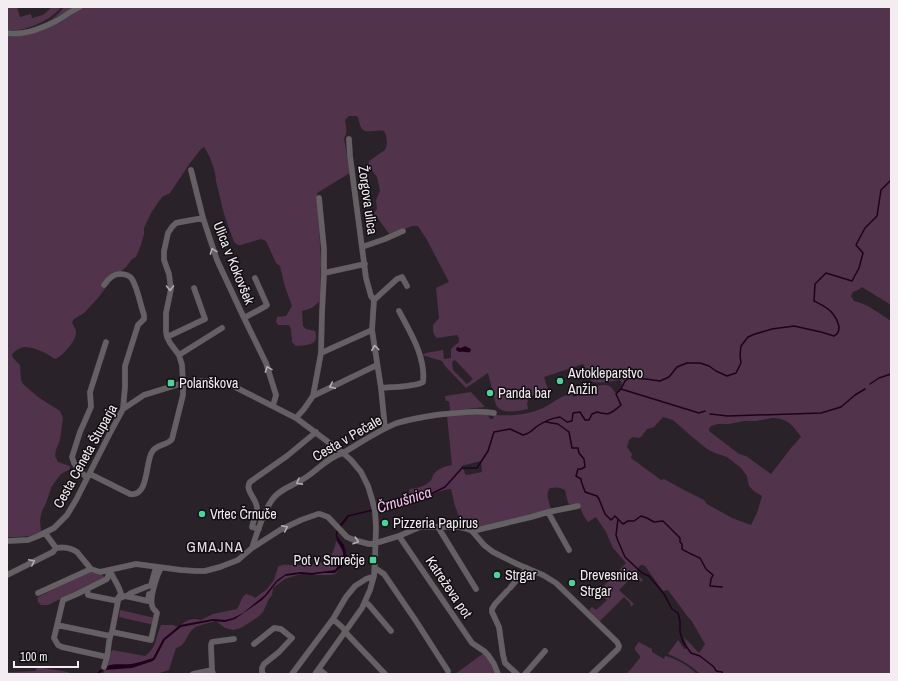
<svg xmlns="http://www.w3.org/2000/svg" width="898" height="681" font-family="'Archivo Narrow',sans-serif">
  <style>
    .green { fill: #51334c; fill-rule: evenodd }
    .water { fill: #21001e }
    .lines { fill: none; stroke-linecap: round; stroke-linejoin: round }
    .stream { stroke: #21001e; stroke-width: 1.5 }
    .minor-casing { stroke: #463e45; stroke-width: 6 }
    .minor { stroke: #646063; stroke-width: 5.5 }
    .oneway { stroke: #b3aeb2 }
    .poi-dot { fill: #4dd39a; stroke: #100d10; stroke-width: 1.5 }
    .labels { text-anchor: middle; stroke-width: 3; stroke-linejoin: round; paint-order: stroke }
    .street-label { font-size: 14px; fill: #f3edf2; stroke: #100d10 }
    .poi-label { font-size: 14px; fill: #f3edf2; stroke: #100d10; text-anchor: start }
    .water-label { font-size: 15px; font-style: italic; fill: #fdc1f2; stroke: #100d10 }
    .neighbourhood-label { font-size: 15px; letter-spacing: 1px; fill: #e6dbe4; stroke: #100d10 }
  </style>
  <rect width="100%" height="100%" fill="#2a2229"/>
  <path class="green" d="M7,7H17L20,17L31,14L32,18L43,15L52,7H61C52,20 23,33 7,30Z
    M64,7H75L51,20L52,19L58,14Z
    M86,7H891V305L862,287L858,290L853,292L851,296L854,301C866,303 880,314 891,321V674H700C691,665 680,659 668,654L678,640C681,643 682,647 685,649H686L687,646L684,637L699,653L705,644L691,620L688,617L668,590L663,591L645,566L643,565H640L636,573L643,580L641,582L634,575L619,590L634,604L631,607L630,603L624,597L599,622L589,610L592,607L596,610L607,600L599,591L626,563L613,548L606,532L596,517L588,522L585,518L578,504L572,505L568,503L565,490C560,487 555,487 550,488C545,494 549,502 551,509L531,515L474,528L462,524L455,506L451,489C448,489 445,490 441,491C434,493 421,501 413,499C410,498 410,494 409,491L410,489C416,488 423,487 428,483C431,481 432,479 433,475C437,469 445,466 452,465L447,416L471,414L488,415L490,419H493L494,416L496,415C512,416 528,415 543,408C553,403 560,396 571,394L574,397L577,395L576,392C584,390 601,382 609,386C612,387 613,391 616,393L620,391L622,385L621,381L618,380C610,382 599,384 591,381C589,375 586,370 583,364L544,377L549,392L537,393L529,398L527,403L528,409C518,411 501,415 496,405L488,373L466,388L445,366L442,361L422,355L426,353L443,350L444,359L451,358V349L459,342V338L457,335L437,338C433,335 433,330 433,325L439,318L436,288L449,282L427,240L418,226H412L390,235L374,213L377,209L376,200L380,191L377,177L368,165L369,161L385,150C388,145 387,136 384,131C378,129 366,134 362,129C359,125 360,121 357,116H349L345,120C346,127 348,133 344,138L350,173L317,193L321,261L320,301L312,308L302,311L303,326L306,329L315,331C320,346 306,345 296,346L292,342L291,329L289,325H278L276,322L277,317L286,316L292,306L285,287L280,266L276,263L266,241L261,239L241,245H238L234,242L224,214L216,181C216,172 210,155 204,147L201,149L190,163L170,193L162,197L151,213L144,228V234L141,245L136,257L132,259L126,267L113,278L98,298L84,313L74,319L72,322C73,325 75,328 76,331C77,340 63,356 55,359C46,353 35,347 24,347C19,348 15,351 12,354L13,358L20,365L21,380L23,384L38,397L60,411L63,418L60,440L56,450L55,456L58,462L70,466V469L61,474L54,483L51,488L46,503L42,511L40,520L41,531C31,538 18,537 7,537V36L32,33L48,28L61,22L73,12ZM454,360L456,361L473,379L467,384L453,370L452,363ZM663,417L673,420L690,435L707,449L715,453L727,457L736,464L741,468L747,476L749,486L755,492L762,496L757,513L751,525L732,518L707,504L704,500L684,490L664,479L661,480L631,458L632,454L627,447L629,440L633,437L638,438L641,437L647,429L654,427ZM772,418C786,417 794,426 801,437L791,448L771,474L746,456L739,454L709,431V429L711,426L718,424H729L744,421H756ZM481,461L482,472L467,475L465,474L464,470L461,466Z
    M471,392L485,407L450,411L449,401H446L445,396Z
    M336,541C347,553 344,561 336,574L330,575H311L302,574L294,576L285,579L273,588L272,595L269,599L263,612L258,617L241,628L233,630L225,628L216,621C210,623 197,625 193,629C186,635 186,646 176,648L169,670C165,672 162,671 159,674H103L112,650L145,656C156,649 156,636 161,625H173L178,627C185,621 192,617 201,620L213,614L237,609C241,603 240,599 246,594L252,596L255,598L266,590L274,580L278,567C282,564 285,565 290,565C311,565 332,568 336,541Z
    M89,572H92L104,576V578L48,605H41L38,602L37,598L42,595Z
    M120,610L155,618L154,625L119,617Z
    M639,642L650,648L652,649V652L664,659L665,656C678,659 688,666 697,674H626L631,669L640,658V656L635,650V647Z
    M484,653L488,657L497,674H455Z
    M37,668H43L68,672L70,674H7V672H9L35,671L36,670Z"/>
  <path class="water" d="M465,346L471,349L470,352C467,353 463,351 459,352L456,350L457,347L461,348Z
    M347,516L348,518L338,531L337,536L344,545L347,557L343,565L335,573H323L312,575L300,574L285,576L277,582L267,595L262,600L235,619L225,622L212,621L181,627L165,640L155,659L153,661L132,668L104,670L98,674H96C108,661 116,665 131,664C138,663 146,660 153,658L163,639L180,625L213,619L225,620L233,618L243,613L265,595L277,580L286,574L301,572L312,573L335,570C345,558 346,555 338,542C337,539 335,536 336,532C337,527 343,521 347,516Z"/>
  <g class="lines">
    <path class="stream" d="M870,384L879,378L891,374
      M621,389L699,413L705,411
      M710,414L728,416L821,413L841,407L855,395L865,389
      M546,422L558,424L569,432L572,448H578L579,453L584,459L585,467L581,469H578L576,476L581,479C581,484 584,487 585,492L597,496L599,499L605,514L611,520L615,516L623,524L628,521H634L641,516L647,518L654,522L663,521L680,538V542L682,544V549C684,551 686,551 689,553C694,555 694,556 700,558L706,569L713,575L711,579L710,586L722,587
      M377,509L395,505L411,498L431,494L445,487L462,468H477L488,451L494,432L510,429L523,435C528,434 532,431 536,427C543,422 551,418 560,417L567,422L572,421L573,413L580,412L585,420H589L592,414L597,412C610,416 611,413 621,405L616,394L621,389L625,381L631,377L660,381L669,377L677,367L687,363H700L709,366L716,371L727,376L736,373L741,363L740,355L741,346L748,337L755,334L772,329L794,326L821,332L834,336C843,331 838,321 833,314C829,308 820,304 814,301L815,284L826,273L852,281L859,268L863,253L856,245L865,228L877,216L881,190L891,180
      M347,517L348,516L373,510
      M618,519L616,535L618,541L625,557L642,573L649,576L664,594L672,609L678,613L680,621V632L683,642L691,653L700,656L714,667L716,671L722,672L723,674"/>
    <defs>
      <path id="minor" d="M7,33C24,36 43,28 58,20C65,16 72,10 80,7
        M349,139L350,156L366,278L371,296L374,300L372,330L381,388L385,428
        M191,170L203,218
        M362,247L385,239L403,231
        M324,273L365,264
        M104,285C108,279 113,273 121,274C125,274 130,276 132,279C138,289 140,304 144,315V319L138,325L125,366V387L123,409
        M374,300L397,279L402,277L407,286
        M244,318L266,306L267,305L255,278
        M167,337L205,319L194,288
        M321,353L372,330
        M179,355L222,328
        M381,388C390,387 416,387 423,382C426,357 410,332 399,311
        M313,396L377,365
        M296,418L304,409L313,396L321,353L322,313L324,273V249L319,198
        M90,474L130,494C149,497 145,463 152,452C156,444 167,446 172,439L183,395V383L182,365L179,355L170,343L167,337L166,332V313L171,289L169,274L164,260V251L168,233L172,227L176,223L181,222L203,218L217,260L244,318L266,363L276,395L273,406
        M87,478L78,469L74,463L72,457L80,432L91,407L90,392L106,342
        M548,512L569,550
        M438,527L476,589
        M259,529L252,527C253,521 257,514 257,508C257,499 244,490 250,482L287,456L316,432
        M472,531L484,545L493,552L517,564L543,575L556,583L617,642L619,646L618,649L592,674
        M45,533L56,548C63,547 71,548 77,552L91,569L100,572L136,564L181,570L196,571H205L220,567L238,560L252,548L280,530L301,520L318,514H320L328,517L347,537L354,540L369,544L376,543L399,536L420,527H459L468,529L472,531L477,530L531,517L548,512L578,506
        M399,536L472,643L484,651L488,655L494,664L498,674
        M7,541L28,540L38,536L54,528L67,515L76,500L110,433L123,409L144,395L183,383L202,381L216,382L233,386L296,418L343,453L351,460L361,472L368,486L372,499L375,511L376,527L375,560L374,576L370,590L362,608L315,674
        M252,548C257,533 263,512 272,500C279,489 295,485 305,478C318,470 328,457 343,453C360,443 379,430 397,423C410,419 423,417 436,415C456,413 475,410 494,413
        M375,568L384,574L416,621L448,671
        M110,570C113,579 119,585 121,594L118,598
        M7,575L53,552L56,548
        M510,588L527,568
        M87,589L88,595L118,601V599L125,596L148,601L149,594
        M507,591L495,604L492,609V612L499,627L503,655L505,663L517,674
        M38,593L91,569
        M127,596L131,593L151,585L156,567
        M365,602L369,605L391,631
        M333,619L343,628L347,634L385,674
        M57,625L110,636
        M112,632L151,640L157,613C156,611 154,610 153,608C148,601 157,575 161,568
        M254,644L274,628L281,629L292,638L279,652L264,664L262,668V672L263,674
        M107,657C109,648 108,639 112,632L118,601
        M104,667L107,657L62,647L58,645L54,638L63,600L77,594L107,579L110,570
        M319,669L325,674
        M193,674L212,670
        M213,674L212,670L211,645L212,642L234,639
        M292,674L333,619L346,597L355,586L366,579L374,576
        M525,674L545,651"/>
    </defs>
    <use href="#minor" class="minor-casing"/>
    <use href="#minor" class="minor"/>
  </g>
  <defs><path id="oneway-chevron" d="M-2-3.5L2.5 0L-2 3.5" fill="none" stroke-width="1.6" stroke-linecap="round" stroke-linejoin="round"/></defs>
  <g class="oneway">
    <use href="#oneway-chevron" transform="translate(213 251) rotate(-110)"/>
    <use href="#oneway-chevron" transform="translate(170 288) rotate(89)"/>
    <use href="#oneway-chevron" transform="translate(375 348) rotate(-97)"/>
    <use href="#oneway-chevron" transform="translate(268 369) rotate(-110)"/>
    <use href="#oneway-chevron" transform="translate(332 386) rotate(155)"/>
    <use href="#oneway-chevron" transform="translate(299 482) rotate(151)"/>
    <use href="#oneway-chevron" transform="translate(285 528) rotate(-26)"/>
    <use href="#oneway-chevron" transform="translate(356 541) rotate(18)"/>
    <use href="#oneway-chevron" transform="translate(32 562) rotate(-27)"/>
  </g>
  <g class="poi-dot">
    <circle cx="560" cy="381" r="4"/>
    <rect x="167" y="379" width="8" height="8" rx="2"/>
    <circle cx="490" cy="393" r="4"/>
    <circle cx="202" cy="514" r="4"/>
    <circle cx="385" cy="523" r="4"/>
    <rect x="369" y="556" width="8" height="8" rx="2"/>
    <circle cx="497" cy="575" r="4"/>
    <circle cx="572" cy="583" r="4"/>
  </g>
  <g class="labels">
    <g class="street-label">
      <text transform="translate(368 200) rotate(82)" y="5">Žorgova ulica</text>
      <text transform="translate(234 263) rotate(68)" y="5">Ulica v Kokovšek</text>
      <text transform="translate(347 438) rotate(-30)" y="5">Cesta v Pečale</text>
      <text transform="translate(85 456) rotate(-61)" y="5">Cesta Ceneta Štuparja</text>
      <text transform="translate(449 587) rotate(56)" y="5">Katreževa pot</text>
    </g>
    <g class="poi-label">
      <text x="568" y="378">Avtokleparstvo<tspan x="568" dy="16">Anžin</tspan></text>
      <text x="179" y="388">Polanškova</text>
      <text x="498" y="398">Panda bar</text>
      <text x="210" y="519">Vrtec Črnuče</text>
      <text x="393" y="528">Pizzeria Papirus</text>
      <text x="365" y="565" text-anchor="end">Pot v Smrečje</text>
      <text x="505" y="580">Strgar</text>
      <text x="580" y="580">Drevesnica<tspan x="580" dy="16">Strgar</tspan></text>
    </g>
    <g class="water-label">
      <text transform="translate(404 500) rotate(-17)" y="5">Črnušnica</text>
    </g>
    <g class="neighbourhood-label">
      <text x="215" y="552">GMAJNA</text>
    </g>
  </g>
  <rect width="898" height="681" fill="none" stroke="#f3edf2" stroke-width="16"/>
  <path d="M14 661v6h64v-6" fill="none" stroke="#f3edf2" stroke-width="2"/>
  <text x="20" y="661" font-size="12" fill="#f3edf2" stroke="#100d10" stroke-width="3" paint-order="stroke">100 m</text>
</svg>
